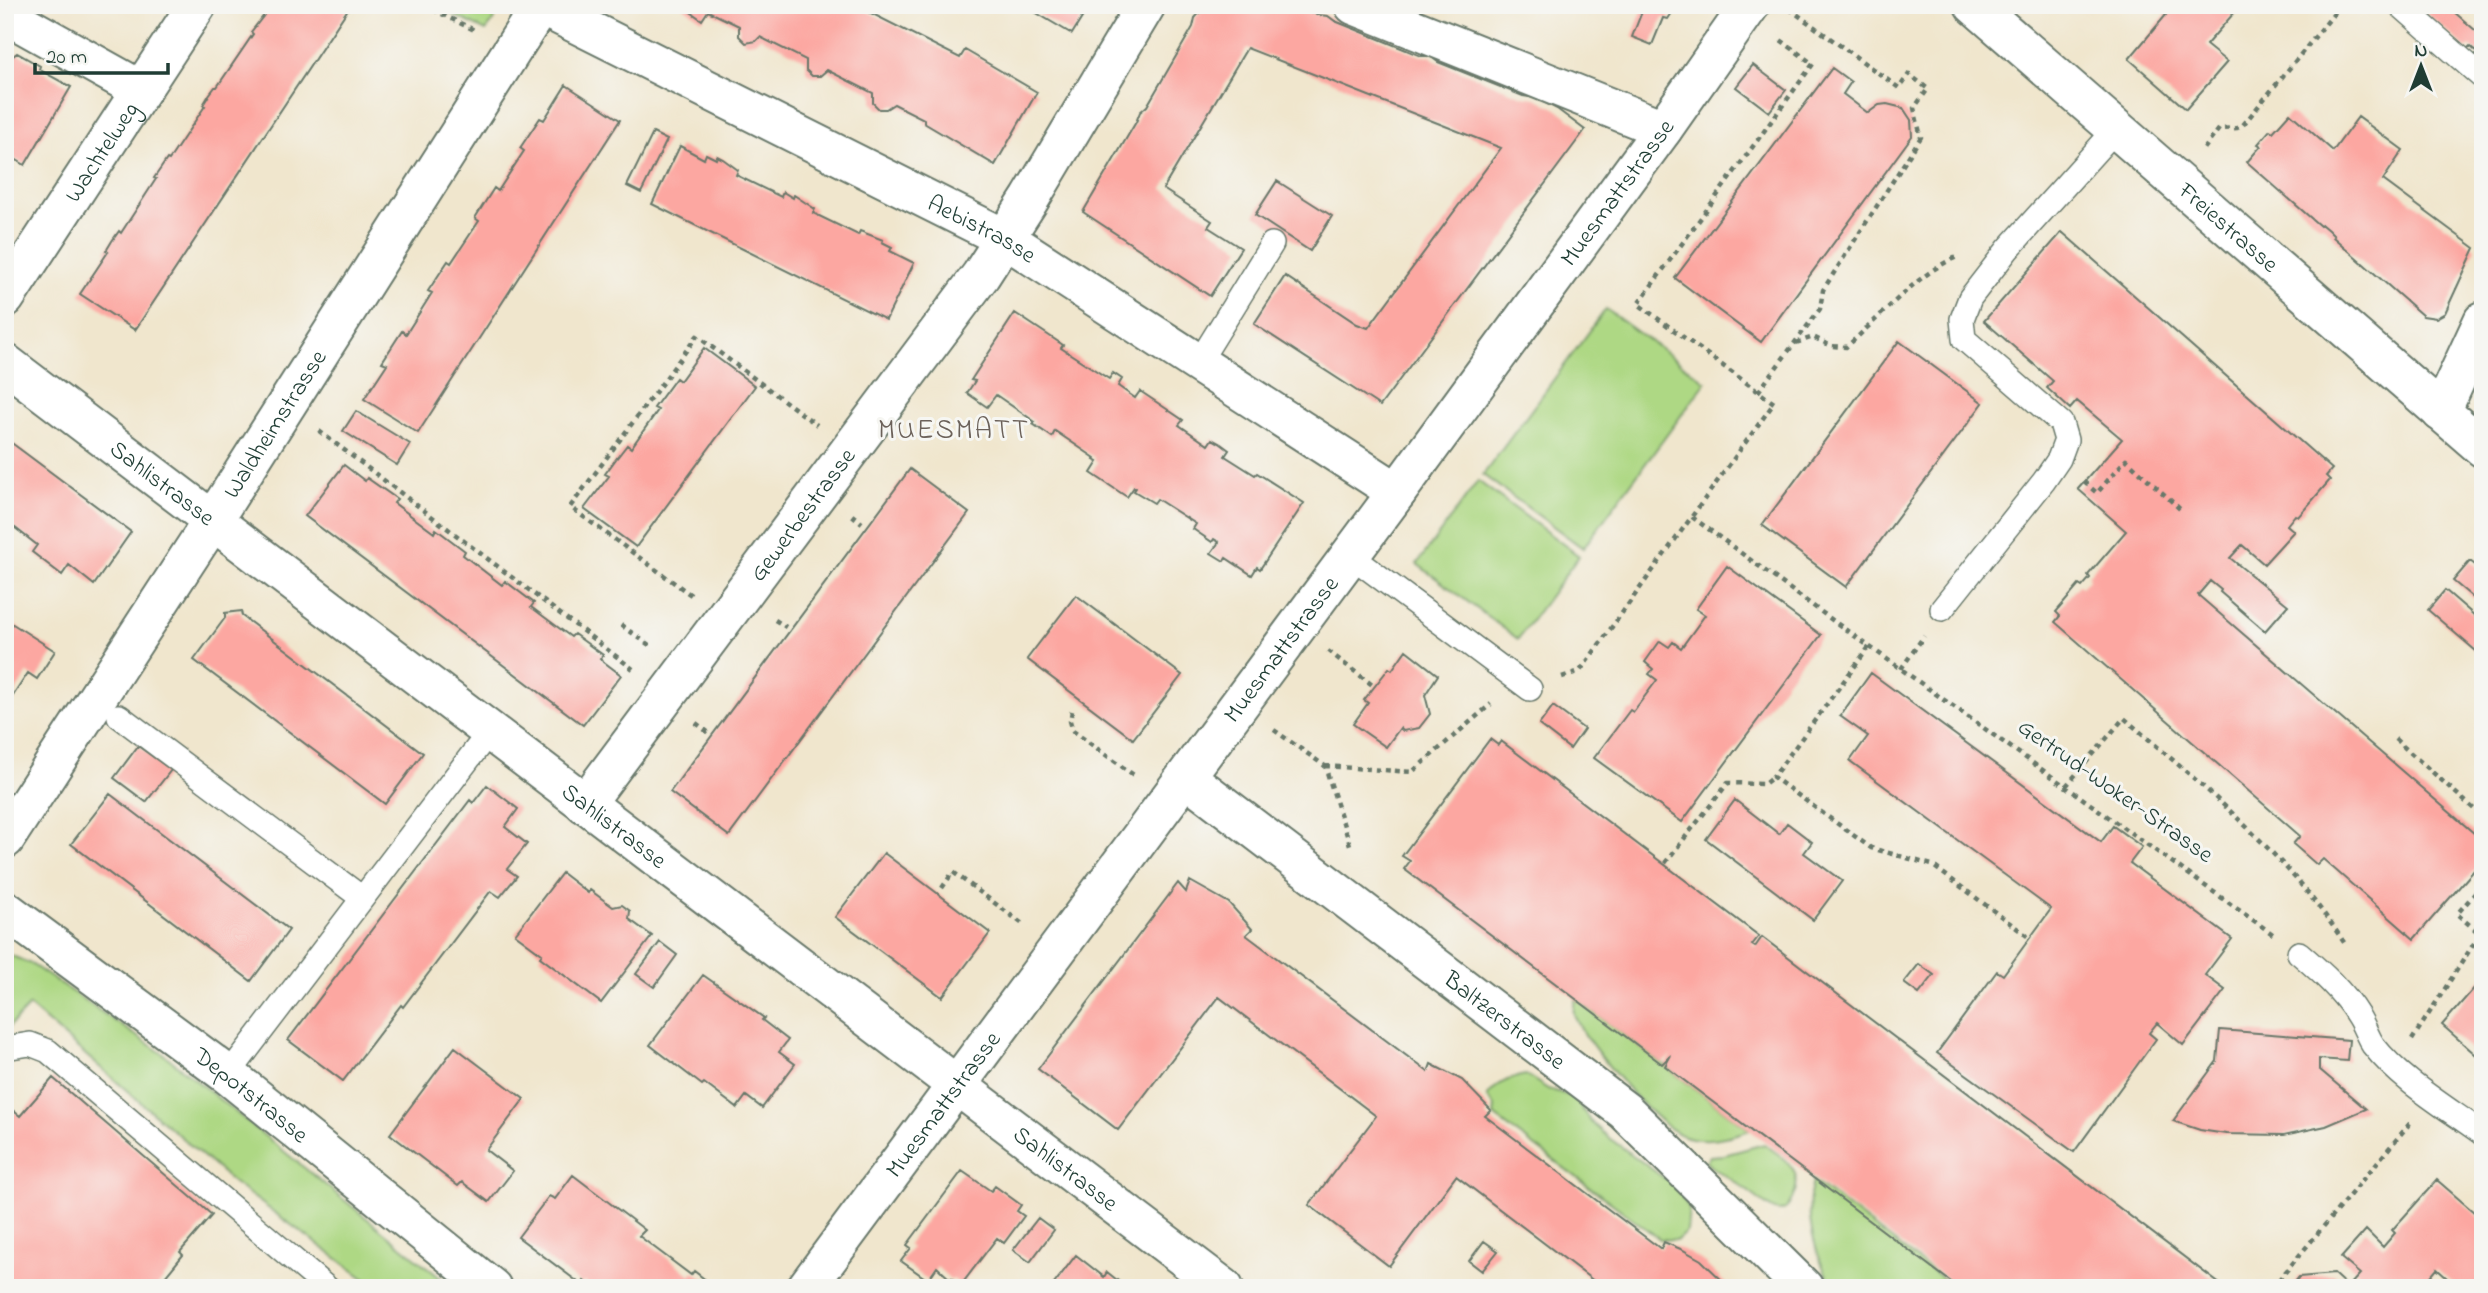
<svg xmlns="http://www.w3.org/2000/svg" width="2488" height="1293" font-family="'Indie Flower',sans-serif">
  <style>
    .green { fill: #aed884; stroke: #668a5c; stroke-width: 2 }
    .building { fill: #fca7a1 }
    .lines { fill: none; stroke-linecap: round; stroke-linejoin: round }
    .service-casing { stroke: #68786a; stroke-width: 26 }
    .minor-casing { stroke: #68786a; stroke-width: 42 }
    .path { stroke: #68786a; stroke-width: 4.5; stroke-dasharray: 5 5; stroke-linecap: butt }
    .service { stroke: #fff; stroke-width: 23 }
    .minor { stroke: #fff; stroke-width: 38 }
    .labels { text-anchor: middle; stroke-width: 6; stroke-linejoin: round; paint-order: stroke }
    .street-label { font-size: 24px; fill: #1f3d34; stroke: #f6f6f2 }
    .quarter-label { font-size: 28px; letter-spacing: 2px; fill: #6c625a; stroke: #f6f6f2 }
  </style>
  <rect width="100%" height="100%" fill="#f6f6f2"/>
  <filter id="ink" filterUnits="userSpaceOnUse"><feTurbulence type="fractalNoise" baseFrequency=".0143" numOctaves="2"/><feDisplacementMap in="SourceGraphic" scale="14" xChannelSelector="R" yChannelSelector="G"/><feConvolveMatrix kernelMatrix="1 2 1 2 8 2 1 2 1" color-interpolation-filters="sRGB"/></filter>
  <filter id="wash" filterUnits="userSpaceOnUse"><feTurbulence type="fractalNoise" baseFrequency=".00686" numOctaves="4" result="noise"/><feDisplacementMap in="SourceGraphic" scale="28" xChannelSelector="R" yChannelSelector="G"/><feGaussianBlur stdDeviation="1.57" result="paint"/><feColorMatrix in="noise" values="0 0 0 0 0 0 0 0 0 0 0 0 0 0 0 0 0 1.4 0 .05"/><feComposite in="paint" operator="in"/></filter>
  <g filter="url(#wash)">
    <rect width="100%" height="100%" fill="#f0e6cd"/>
    <path class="green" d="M434,5H503L486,31Z
      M1606,309L1706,382L1583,548L1483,475Z
      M1478,481L1579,556L1518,639L1417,564Z
      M5,953L31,964L166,1056L453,1288H364L368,1281L234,1183L29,1006L6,1030Z
      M1576,999L1750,1130C1729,1137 1703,1144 1681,1135C1657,1126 1581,1039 1574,1014C1573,1008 1574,1004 1576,999Z
      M1526,1075L1548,1089L1574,1097L1591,1122L1609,1138L1675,1186L1689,1208L1687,1231L1677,1240L1660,1239L1494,1116L1495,1106L1487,1097C1497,1083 1509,1078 1526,1075Z
      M1764,1144C1786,1160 1807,1171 1791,1201C1789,1206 1785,1211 1779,1211C1774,1211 1769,1207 1765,1204C1747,1190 1730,1178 1710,1166L1706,1162L1710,1156L1724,1155Z
      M1813,1181L1955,1288H1834C1816,1259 1803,1215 1813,1181Z"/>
    <g id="blocks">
      <path class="building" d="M272,5H341L348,9L135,330L80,294L108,252L106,251L112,241L119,231L121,233L156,179L154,178L161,168L167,159L169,160L205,106L203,105L209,95L215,87H217L253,34L251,32Z
        M681,5H855L960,58L965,50L1037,92L995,165L924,123V119L894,104L886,109H879L873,103V93L827,70L820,76H812L806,70V60L760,37L756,41L746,43L739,36V26L708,11L702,20Z
        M1023,5H1074L1085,13L1072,34Z
        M1206,5H1294L1319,15L1328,16L1335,21L1421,56H1430L1438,62L1523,96L1536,98L1557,109L1585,130L1380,406L1254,324L1285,276L1357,324L1368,328L1501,148L1247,48L1163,189L1212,221L1208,227L1241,248L1210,296L1083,212L1136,122L1140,112L1147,106L1193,27L1195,18Z
        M1635,5H1677L1668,19L1663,18L1652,45L1632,37L1643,9Z
        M2156,5H2241L2206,45L2227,62L2186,109L2129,59L2166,15Z
        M2418,5H2446L2483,37V49L2479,54L2470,46L2467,49Z
        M5,51L13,56L17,53L40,66L39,69L47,74L71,87L25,165L5,153Z
        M1753,65L1786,90L1769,112L1736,87Z
        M1832,68L1851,82L1843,94L1868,113L1879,105L1887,104L1903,108L1911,120L1912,136L1761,342L1675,278Z
        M566,85L620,120L418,433L364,399L387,364L382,362L402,331L406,334L432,293L428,291L448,261L451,263L479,221L475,218L494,188L498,191L524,151L520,148L540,118L544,120Z
        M2290,113L2333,151L2358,117L2403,150L2383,180L2475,248L2445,313L2436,318L2423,316L2333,237L2334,236L2328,230L2322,225L2320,226L2247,162L2261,146L2258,144L2270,130L2273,132Z
        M653,133L667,140L641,193L627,186Z
        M680,146L704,159L706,154L716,159L717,156L723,159L738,170L736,175L781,197L783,192L793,198L794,195L815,209L813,213L858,235L860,231L883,240L882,242L892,247L890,251L914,263L886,320L652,204Z
        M1277,181L1332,216L1310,251L1255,215Z
        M2062,232L2332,469L2326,476L2330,480L2298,517L2295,515L2287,525L2294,531L2264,564L2242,545L2230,558L2288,605L2265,631L2220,592L2221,590L2210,581L2198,595L2483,841V860L2414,939L2323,859L2317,865L2293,844L2300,836L2055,622L2060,616L2056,612L2079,585L2082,587L2090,578L2088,575L2126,531L2078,489L2122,439L2077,401L2070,409L2047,388L2053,381L1984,321Z
        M1015,313L1063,345L1061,348L1109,379L1113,373L1122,379L1118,386L1135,398L1140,391L1183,420L1179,425L1208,445L1212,439L1221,444L1229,450L1225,456L1255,475L1257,473L1304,503L1260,569L1257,567L1252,575L1226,558L1224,561L1211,553L1219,542L1214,539L1212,542L1193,529L1196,524L1157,499L1154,503L1134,491L1136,488L1134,487L1127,497L1091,473L1098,462L1094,460L1095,458L1055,431L1052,437L1033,424L1035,422L996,395L987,407L967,393L975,381L971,380Z
        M1899,341L1983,403L1846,587L1762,525Z
        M704,348L755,386L636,547L584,509L609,476L605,474L616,459L627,445L631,448L658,410L654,408L676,378L680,381Z
        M356,411L410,444L397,465L343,431Z
        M5,438L131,532L94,585L69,565L62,575L32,552L37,545L5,520Z
        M344,465L365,481L367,478L397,499L394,503L434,533L436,529L465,551L463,555L502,585L505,581L534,603L531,607L571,637L574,634L603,655L600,659L621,675L583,725L305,516Z
        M910,469L969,513L729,836L670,792Z
        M2470,561L2483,571V606L2453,581Z
        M1727,566L1821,635L1682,822L1594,758L1630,710L1633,712L1657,680L1649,674L1653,669L1645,662L1660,641L1669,647L1673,642L1681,648L1705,615L1696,609Z
        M2445,590L2483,623V657L2428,610Z
        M1076,595L1182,675L1133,739L1027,659Z
        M241,611L242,616L423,753L385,804L194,660L225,618V613Z
        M5,619L55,651L37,679L28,673L5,708Z
        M1406,650L1438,675L1425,695L1430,714L1419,728L1403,731L1400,728L1386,747L1353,724L1368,703L1364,700L1389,668L1392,670Z
        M1871,673L2101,842L2113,826L2142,847L2130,863L2232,939L2205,975L2225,990L2183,1045L2157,1023L2149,1033L2156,1039L2074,1152L1937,1053L1997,971L2003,975L2051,909L1850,761L1868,736L1840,716Z
        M1553,706L1584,729L1570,749L1539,725Z
        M1490,739L1498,745L1501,741L1759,936L1752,945L1755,947L1762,937L2225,1288H1959L1665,1066L1671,1055L1662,1064L1404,869L1410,861L1402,856Z
        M138,746L171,770L146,802L114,778Z
        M487,785L518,809L505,827L527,844L507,869L517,876L500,897L491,891L490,892L403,1007L401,1005L343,1081L288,1040L451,825L470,800L473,803Z
        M110,794L289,930L251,981L71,844Z
        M1735,800L1779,834L1787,823L1812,842L1804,853L1842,881L1813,920L1706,839Z
        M884,853L990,933L942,997L835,917Z
        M562,873L588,893L590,890L613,907L622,905L630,911L629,919L652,936L601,1003L540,957L542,954L515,934Z
        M1190,881L1229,903L1252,929L1246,935L1428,1072L1431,1064L1462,1080L1491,1110L1485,1116L1661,1249L1664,1242L1683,1250L1701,1260L1730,1288H1603L1456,1176L1389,1266L1309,1205L1376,1116L1219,997L1118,1130L1038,1069L1178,883L1186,892Z
        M660,942L677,955L654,987L636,974Z
        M1919,964L1934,975L1919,994L1904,983Z
        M703,975L764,1018L762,1020L788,1040L779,1052L795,1064L762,1108L746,1096L737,1108L704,1083L702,1085L650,1045Z
        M2483,978V1061L2442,1025Z
        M2220,1030L2349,1040L2347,1061L2319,1059V1069L2366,1109L2326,1126L2284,1135L2226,1134L2200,1130L2173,1121L2217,1061Z
        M455,1047L524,1099L486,1150L513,1171L489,1202L462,1182L458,1186L390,1134Z
        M53,1078L212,1215L180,1252L183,1255L156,1288H5V1104L20,1116Z
        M962,1171L991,1191L995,1186L1021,1205L1017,1211L1024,1216L1004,1243L997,1238L961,1285L952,1278L951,1280L937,1267L928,1280L901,1261L911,1248L907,1245Z
        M573,1175L645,1230L639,1236L691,1275L694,1271L716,1288H593L584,1281L582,1285L518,1237L549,1196L555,1199Z
        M2437,1180L2483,1220V1288H2458L2437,1269L2421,1288H2290L2299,1277L2334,1274L2348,1287L2360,1274L2341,1258L2366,1230L2383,1247L2395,1233L2392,1230Z
        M1038,1218L1054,1230L1030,1262L1013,1250Z
        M1484,1241L1498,1251L1482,1271L1469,1261Z
        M1076,1255L1104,1277L1107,1272L1127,1288H1051Z"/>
    </g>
  </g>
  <g filter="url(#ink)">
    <use href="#blocks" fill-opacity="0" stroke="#68786a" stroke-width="2"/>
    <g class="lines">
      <defs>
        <path id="service" d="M2400,5L2483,78
          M1199,362L1272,244
          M1350,555L1530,689
          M1942,609L2044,481L2059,459L2066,440L2061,423L1964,339L1962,319L1970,298L2008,249L2115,130
          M119,716L362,898
          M2299,953C2320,971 2343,991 2358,1016C2364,1025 2367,1036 2373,1045C2401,1081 2446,1107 2483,1134
          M5,1048L30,1044L48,1051L327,1288
          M228,1075L490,731"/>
        <g id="minor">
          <path d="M1354,5L1663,129"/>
          <path id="s1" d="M1974,5L2483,448"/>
          <path id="s2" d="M541,6L1006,239L1397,492"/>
          <path d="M5,14L141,90"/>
          <path id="s3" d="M5,298L197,5"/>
          <path id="s4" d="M5,363L1224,1288"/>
          <path d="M2441,412L2483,321"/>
          <path id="s5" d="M1186,777L1625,1111L1804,1288"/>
          <path id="s6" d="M585,804L981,275L1030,199L1146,5"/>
          <path id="s7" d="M5,839L213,520L541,5"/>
          <path id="s8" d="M5,910L228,1075L492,1288"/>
          <path id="s9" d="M806,1288L1397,492L1663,129L1750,5"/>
        </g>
      </defs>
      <use href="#service" class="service-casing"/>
      <use href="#minor" class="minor-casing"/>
      <path class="path" d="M424,5L476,31
        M2204,149L2219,129L2237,128L2243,125L2341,5
        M1796,343L1813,337L1831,346L1846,347C1880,318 1916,274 1957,257
        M1758,392L1820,309L1823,290L1921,137L1914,108L1928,89L1909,74L1899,88L1791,10
        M319,431L633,669
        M2084,482L2097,493L2126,459L2182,511
        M852,515L862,523
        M1692,517L1835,622L2274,935
        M691,595L570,507L697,336L817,425
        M775,620L786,627
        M621,625L652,647
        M1869,647L1773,777L1871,848L1932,865L2030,938
        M1328,651L1375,687
        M1901,669L1924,636
        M1562,677L1580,671L1774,403L1638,304L1813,64L1778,38
        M1072,711L1070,721L1073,731L1135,776
        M696,723L709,733
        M1274,730L1325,766L1351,848
        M2395,739L2483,817
        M1325,766L1412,772L1491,704
        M2066,786L2124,718C2204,787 2287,854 2345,944
        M1665,863L1728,783L1764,784L1773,777
        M942,888L953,872L1024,925
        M2412,1040L2480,934L2457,914L2483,884
        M2272,1288L2411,1122"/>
      <use href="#service" class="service"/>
      <use href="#minor" class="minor"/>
    </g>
  </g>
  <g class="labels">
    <g class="street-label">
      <text dy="8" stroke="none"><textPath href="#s3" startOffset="175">Wachtelweg</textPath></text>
      <text dy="8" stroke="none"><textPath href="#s9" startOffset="1363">Muesmattstrasse</textPath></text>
      <text dy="8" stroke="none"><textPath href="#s1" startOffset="338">Freiestrasse</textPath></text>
      <text dy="8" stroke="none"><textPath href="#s2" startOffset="494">Aebistrasse</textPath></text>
      <text dy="8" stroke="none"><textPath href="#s7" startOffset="495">Waldheimstrasse</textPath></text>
      <text dy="8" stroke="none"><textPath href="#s4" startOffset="198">Sahlistrasse</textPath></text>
      <text dy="8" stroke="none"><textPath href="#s6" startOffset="362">Gewerbestrasse</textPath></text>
      <text dy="8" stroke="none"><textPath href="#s9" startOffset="796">Muesmattstrasse</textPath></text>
      <text transform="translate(2116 790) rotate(35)" y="8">Gertrud-Woker-Strasse</text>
      <text dy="8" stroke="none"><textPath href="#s4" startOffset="765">Sahlistrasse</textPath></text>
      <text dy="8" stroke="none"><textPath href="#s5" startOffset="401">Baltzerstrasse</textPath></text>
      <text dy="8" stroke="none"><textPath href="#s8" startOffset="308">Depotstrasse</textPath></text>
      <text dy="8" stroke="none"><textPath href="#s9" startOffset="229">Muesmattstrasse</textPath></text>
      <text dy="8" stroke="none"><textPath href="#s4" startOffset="1332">Sahlistrasse</textPath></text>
    </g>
    <g class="quarter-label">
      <text x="954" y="438">MUESMATT</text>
    </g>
  </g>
  <rect width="2488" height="1293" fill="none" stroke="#f6f6f2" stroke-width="28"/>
  <g transform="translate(2421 66)" stroke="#f6f6f2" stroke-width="5" paint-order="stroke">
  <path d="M0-5L12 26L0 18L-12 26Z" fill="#1f3d34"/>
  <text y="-10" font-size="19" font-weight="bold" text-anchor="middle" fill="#1f3d34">N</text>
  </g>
  <path d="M35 63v10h133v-10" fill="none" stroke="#1f3d34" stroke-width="3.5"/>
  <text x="46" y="63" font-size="21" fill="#1f3d34" stroke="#f6f6f2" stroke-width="5" paint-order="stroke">20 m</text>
</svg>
